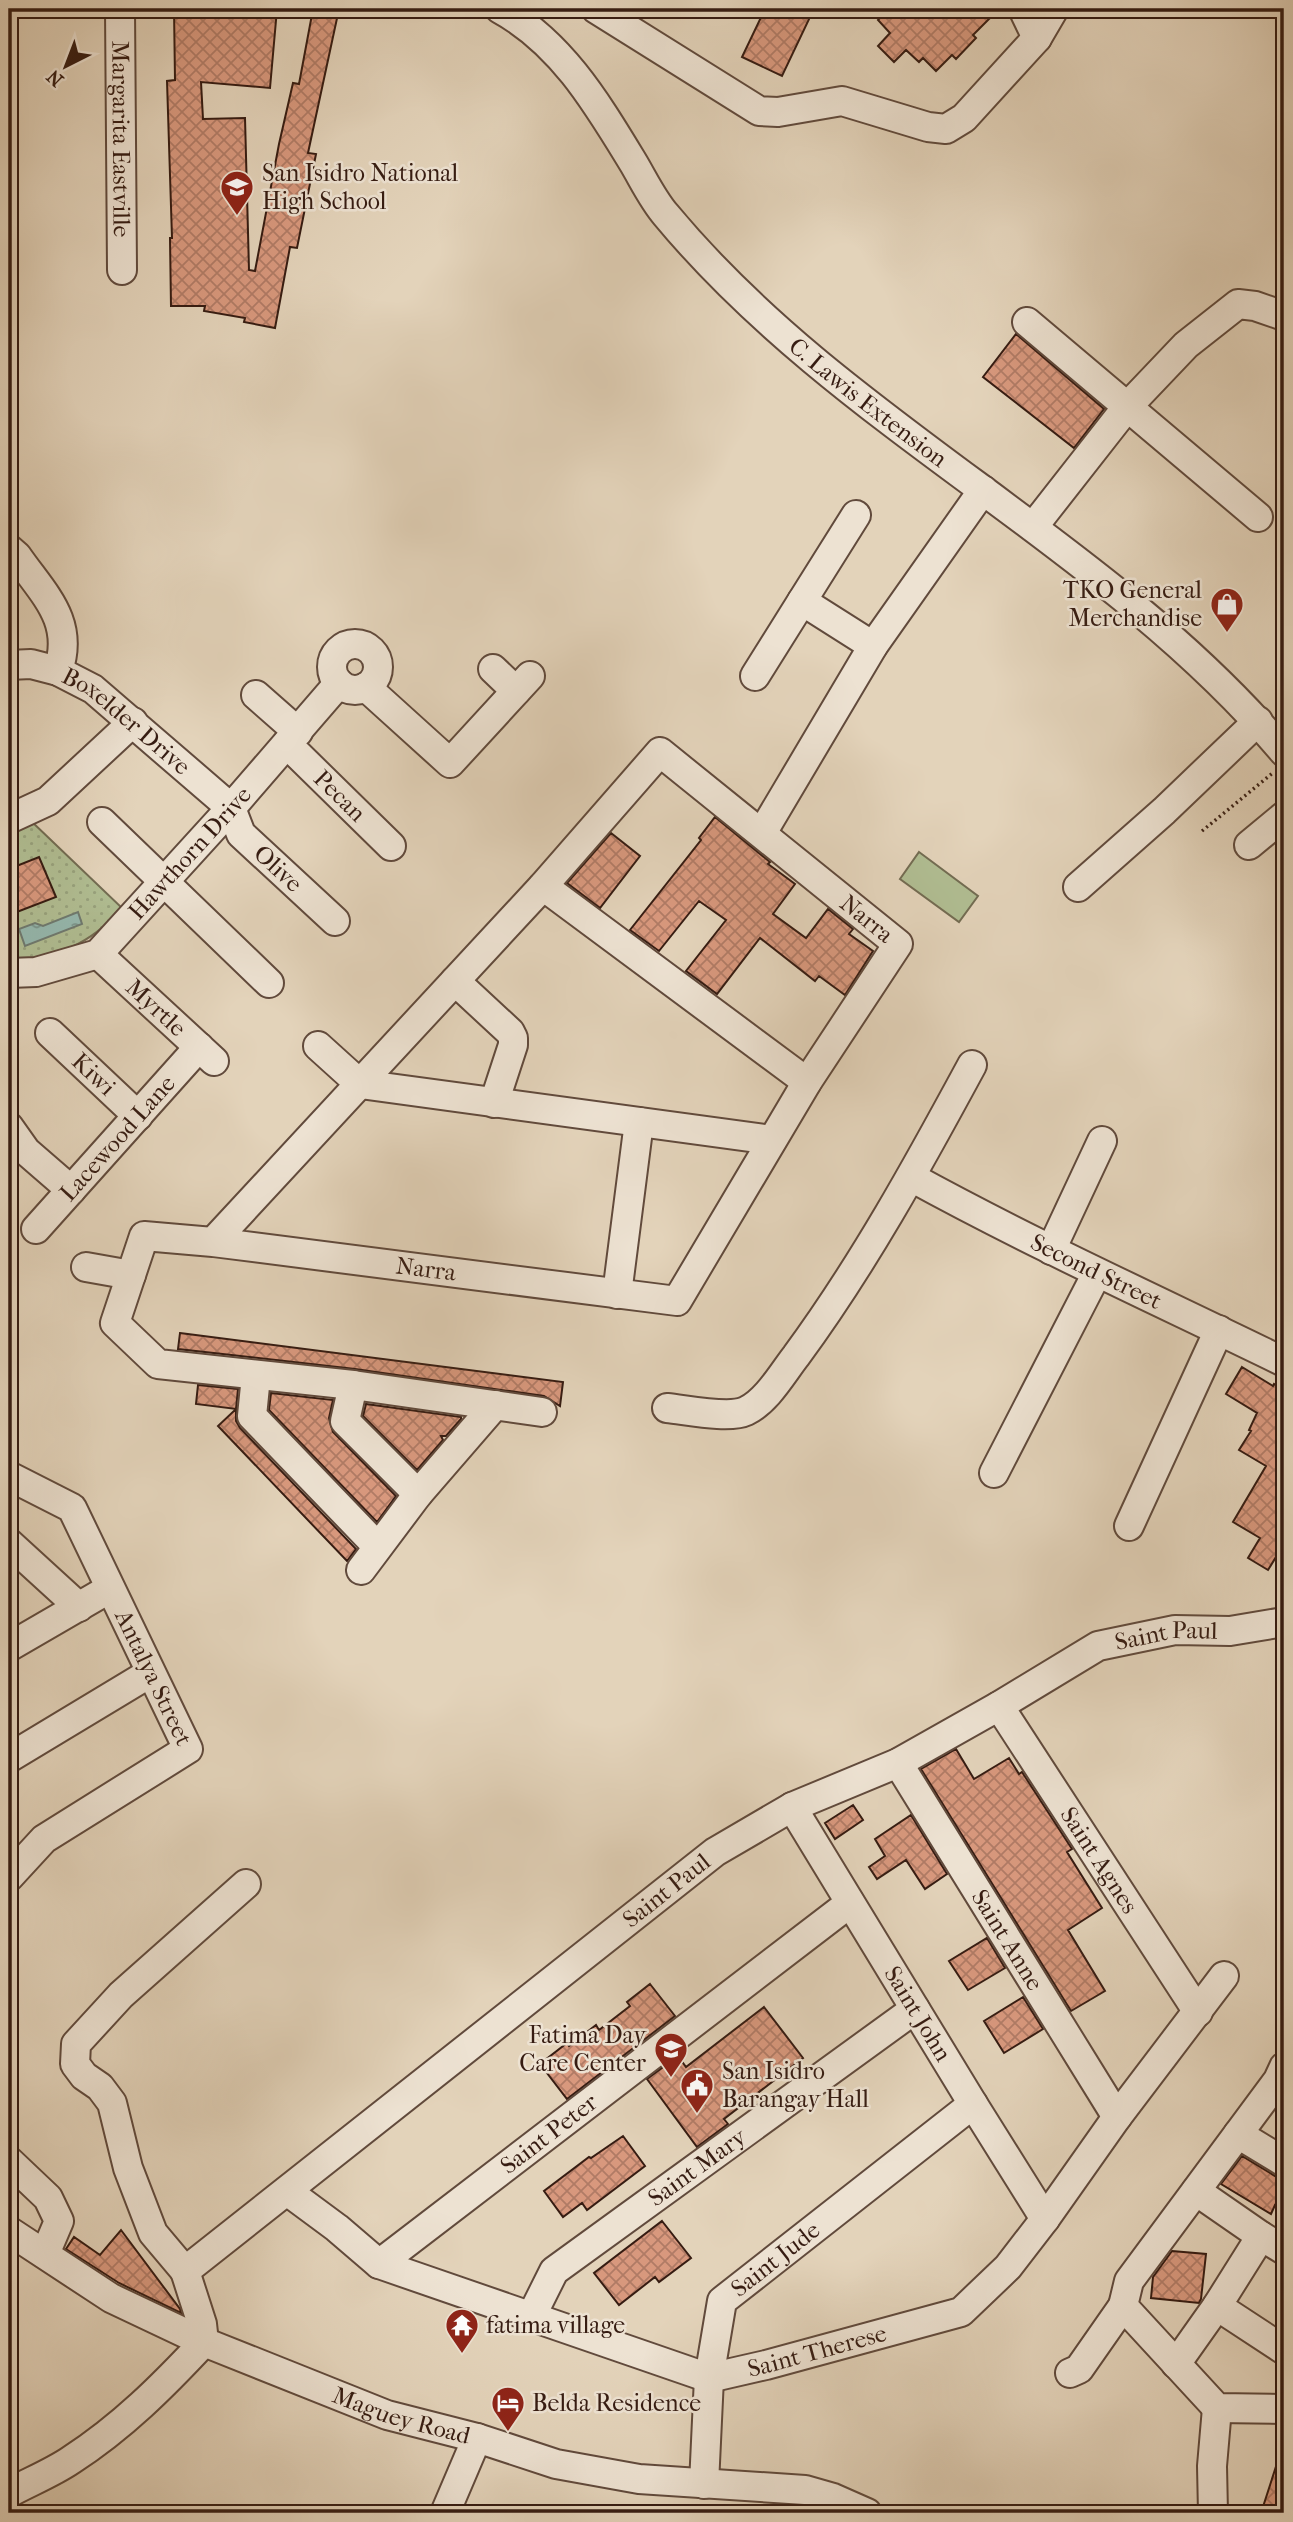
<svg xmlns="http://www.w3.org/2000/svg" width="1293" height="2522" font-family="'IM FELL French Canon',serif">
  <style>
    .green { fill: #b0bd92; stroke: #736c52; stroke-width: 2 }
    .park { fill: url(#park-dots); stroke: #736c52; stroke-width: 2 }
    .water { fill: url(#water-ripples); stroke: #6f7a70; stroke-width: 2 }
    .building { fill: url(#building-cross-hatch); stroke: #361c12; stroke-width: 2 }
    .lines { fill: none; stroke-linecap: round; stroke-linejoin: round }
    .minor-casing { stroke: #614a3c; stroke-width: 32 }
    .path { stroke: #361c12; stroke-width: 3.5; stroke-dasharray: 2 3.5; stroke-linecap: butt }
    .minor { stroke: #ede2d2; stroke-width: 28 }
    .labels { text-anchor: middle; stroke-width: 5; stroke-linejoin: round; paint-order: stroke }
    .street-label { font-size: 24px; fill: #361c12; stroke: #ede2d2 }
    .poi-label { font-size: 24px; fill: #361c12; stroke: #ede2d2; text-anchor: start }
  </style>
  <defs>
    <pattern id="park-dots" width="8" height="8" patternUnits="userSpaceOnUse" patternTransform="scale(1.75)"><rect width="8" height="8" fill="#b0bd92"/><path d="M2 2h.1M6 6h.1" fill="none" stroke="#98a27d" stroke-width="1.8" stroke-linecap="round"/></pattern>
    <pattern id="water-ripples" width="26" height="14" patternUnits="userSpaceOnUse" patternTransform="scale(1.75)"><rect width="26" height="14" fill="#95b8ae"/><path d="M2 4q2-2 4 0t4 0M15 11q2-2 4 0t4 0" fill="none" stroke="#7a958c"/></pattern>
    <pattern id="building-cross-hatch" width="8" height="8" patternUnits="userSpaceOnUse" patternTransform="scale(1.75)"><rect width="8" height="8" fill="#d8987d"/><path d="M0 0l8 8M0 8l8-8" fill="none" stroke="#b07b65"/></pattern>
  </defs>
  <rect width="100%" height="100%" fill="#e3d3ba"/>
  <filter id="stains"><feTurbulence type="fractalNoise" baseFrequency=".00286" numOctaves="4"/><feColorMatrix values="0 0 0 0 .2 0 0 0 0 .09 0 0 0 0 .02 0 0 0 .5 -.17"/></filter>
  <radialGradient id="worn" r=".72"><stop offset=".6" stop-color="#630" stop-opacity="0"/><stop offset="1" stop-color="#630" stop-opacity=".3"/></radialGradient>
  <path class="green" d="M919,852L978,896L959,922L900,879Z"/>
  <path class="park" d="M30,820L122,908C88,947 59,955 9,962V829Z"/>
  <path class="water" d="M78,912L82,924L25,946L19,929L35,923L43,926Z"/>
  <path class="building" d="M174,9H277L270,88L201,82L203,119L245,118L249,270L255,271L279,144L293,83L299,84L313,9H339L308,153L316,154L297,248L290,247L275,328L244,322L245,318L204,311L205,306H171L170,238H172L167,81L175,80Z
    M765,9H799L811,15L782,76L742,57Z
    M888,9H999L973,35L976,38L956,59L952,55L936,71L923,58L919,62L906,50L894,62L878,46L890,33L878,20Z
    M1016,334L1104,409L1074,448L983,377Z
    M715,817L770,862L768,864L795,884L773,914L806,938L828,909L853,929L849,934L873,951L845,995L819,976L815,981L760,938L717,994L686,971L726,920L699,901L659,951L630,930L701,840L699,838Z
    M611,833L640,856L600,908L567,883Z
    M39,857L56,897L9,915V869Z
    M180,1333L563,1382L560,1406L544,1396L355,1369L178,1349Z
    M1242,1367L1273,1386L1274,1384L1284,1390V1544L1268,1570L1248,1558L1260,1538L1233,1522L1266,1466L1239,1450L1251,1431L1249,1430L1257,1413L1226,1394Z
    M198,1385L238,1389L236,1409L196,1404Z
    M271,1393L333,1400L329,1418L333,1432L396,1496L377,1522L269,1410Z
    M366,1404L461,1417V1419L446,1436H441L443,1440L417,1470L363,1416Z
    M236,1409V1421L240,1428L356,1549L347,1561L218,1426Z
    M956,1749L974,1779L1009,1758L1019,1774L1022,1772L1072,1849L1067,1852L1102,1908L1068,1930L1105,1991L1071,2011L921,1769Z
    M853,1805L863,1820L835,1839L825,1823Z
    M911,1815L947,1874L925,1889L906,1860L877,1879L869,1867L885,1856L875,1839Z
    M987,1938L1005,1968L968,1990L949,1961Z
    M650,1984L675,2016L567,2099L540,2064L567,2043L569,2046L596,2025L599,2030L630,2006L627,2002Z
    M1023,1997L1043,2029L1004,2053L984,2021Z
    M764,2007L803,2058L724,2119L728,2124L697,2147L647,2079L678,2056L686,2067Z
    M623,2136L645,2166L587,2210L582,2203L563,2217L544,2191L589,2157L591,2158Z
    M1242,2156L1275,2176L1284,2179V2210L1275,2205L1271,2214L1221,2184Z
    M662,2221L691,2258L659,2282L655,2277L619,2305L594,2273Z
    M121,2230L180,2309L181,2313L119,2283L66,2249L74,2237L100,2255Z
    M1172,2251L1206,2254L1201,2299L1199,2303L1151,2298L1153,2277Z
    M1281,2451H1284V2513H1261Z"/>
  <g class="lines">
    <defs>
      <g id="minor">
        <path id="s1" d="M120,9L122,270"/>
        <path id="s2" d="M500,9C562,43 598,105 634,164C644,181 653,200 666,215C842,427 1106,541 1284,752"/>
        <path d="M596,9L759,111L778,112L842,101L928,127L946,129L964,118L1037,38L1054,9"/>
        <path d="M1023,9L1037,38"/>
        <path d="M1027,322L1258,517"/>
        <path d="M856,515L802,601L873,646"/>
        <path d="M1033,527L1127,407L1186,345L1238,304L1255,306L1284,316"/>
        <path d="M9,549L17,556C44,595 75,621 58,671"/>
        <circle cx="355" cy="667" r="23"/>
        <path id="s3" d="M9,665L31,664L58,671L93,689L231,808L241,834L335,921"/>
        <path d="M493,669L516,691"/>
        <path d="M755,676L802,601"/>
        <path d="M366,687L450,763L530,676"/>
        <path d="M256,695L298,732"/>
        <path id="s4" d="M287,744L391,846"/>
        <path d="M9,819L48,801L133,722"/>
        <path d="M102,822L269,983"/>
        <path d="M762,833L873,646L983,490"/>
        <path d="M1249,845L1284,816"/>
        <path d="M543,886L807,1082"/>
        <path d="M1078,887L1164,811L1258,721"/>
        <path id="s5" d="M98,954L214,1061"/>
        <path id="s6" d="M9,973L36,972L98,954L231,808L339,683"/>
        <path d="M455,981L510,1032L513,1038V1045L494,1103"/>
        <path id="s7" d="M50,1033L138,1116"/>
        <path d="M318,1046L360,1084L772,1140"/>
        <path d="M9,1127L26,1151L71,1190"/>
        <path id="s8" d="M911,1177C1033,1244 1159,1301 1284,1362"/>
        <path id="s9" d="M36,1229L199,1047"/>
        <path id="s10" d="M213,1242L543,886L660,752L898,944L807,1082L677,1301L213,1242L144,1236L115,1323L158,1364L353,1385L542,1412"/>
        <path d="M1051,1250L1102,1141"/>
        <path d="M86,1267L131,1275"/>
        <path d="M617,1294L639,1122"/>
        <path d="M256,1376L252,1416L377,1546"/>
        <path d="M353,1385L345,1421L418,1494"/>
        <path d="M667,1408C687,1410 729,1419 746,1411C767,1401 782,1374 796,1356C863,1265 918,1165 972,1065"/>
        <path d="M994,1473L1097,1273"/>
        <path id="s11" d="M9,1476L72,1508L188,1749L44,1839L9,1877"/>
        <path d="M1129,1526L1219,1330"/>
        <path d="M9,1543L79,1607"/>
        <path d="M361,1570L418,1494L495,1405"/>
        <path d="M9,1647L109,1589"/>
        <path id="s12" d="M999,1706L1198,2012"/>
        <path d="M9,1758L150,1673"/>
        <path id="s13" d="M898,1763L1117,2117"/>
        <path id="s14" d="M792,1807L973,2104L1045,2219"/>
        <path d="M1284,2067L1278,2080L1129,2281L1123,2306L1217,2408L1284,2409"/>
        <path d="M1238,2134L1284,2162"/>
        <path d="M9,2161L48,2198L59,2221L45,2254"/>
        <path id="s15" d="M287,2191L337,2228L379,2264L709,2378L766,2365L961,2312L1008,2267L1045,2219L1117,2117L1224,1976"/>
        <path d="M1196,2191L1261,2236L1217,2306L1284,2350"/>
        <path id="s16" d="M9,2231L111,2298L204,2342L387,2415L477,2438L556,2464L639,2479L805,2490L833,2498L867,2513"/>
        <path d="M1261,2236L1284,2250"/>
        <path id="s17" d="M379,2264L850,1903"/>
        <path d="M185,2271L153,2233L128,2168L112,2103L100,2087L84,2076L75,2064L76,2044L121,1995L246,1884"/>
        <path id="s18" d="M531,2317L554,2271L915,2009"/>
        <path d="M1176,2364L1217,2306"/>
        <path d="M1070,2373L1079,2369L1123,2306"/>
        <path id="s19" d="M704,2484L709,2378L722,2301L973,2104"/>
        <path id="s20" d="M9,2493C29,2482 52,2473 71,2460C122,2427 163,2386 204,2342L202,2324L185,2271L715,1852L792,1807L898,1763L999,1706L1098,1646L1175,1630L1230,1631L1284,1622"/>
        <path d="M445,2513L477,2438"/>
        <path d="M1213,2513L1212,2466L1217,2408"/>
      </g>
    </defs>
    <use href="#minor" class="minor-casing"/>
    <path class="path" d="M1202,831L1274,772"/>
    <use href="#minor" class="minor"/>
  </g>
  <defs>
    <symbol id="school-pin" viewBox="-11 -11 22 30"><path d="M0 17L-7.5 6A9.5 9.5 0 1 1 7.5 6Z" fill="#8f2418" stroke="#ede2d2"/><path d="M0-5L7-2L0 1L-7-2ZM-4 1L0 2.5L4 1V4Q0 6-4 4Z" fill="#fff"/></symbol>
    <symbol id="shop-pin" viewBox="-11 -11 22 30"><path d="M0 17L-7.5 6A9.5 9.5 0 1 1 7.5 6Z" fill="#8f2418" stroke="#ede2d2"/><path d="M-5-2.5h2.3a2.7 3.5 0 0 1 5.4 0H5L5.5 6h-11ZM-1.5-2.5h3a1.5 2.3 0 0 0-3 0Z" fill="#fff"/></symbol>
    <symbol id="civic-pin" viewBox="-11 -11 22 30"><path d="M0 17L-7.5 6A9.5 9.5 0 1 1 7.5 6Z" fill="#8f2418" stroke="#ede2d2"/><path d="M-.6-6.5H3V-4.5H.6V-3L4-1V1h2V6H-6V1h2V-1L-.6-3ZM-1.2 2.5V6h2.4V2.5Z" fill="#fff"/></symbol>
    <symbol id="temple-pin" viewBox="-11 -11 22 30"><path d="M0 17L-7.5 6A9.5 9.5 0 1 1 7.5 6Z" fill="#8f2418" stroke="#ede2d2"/><path d="M0-6L5-2H3V0L6.5 2.5H4V6H1.5V3h-3V6H-4V2.5H-6.5L-3 0V-2H-5Z" fill="#fff"/></symbol>
    <symbol id="hotel-pin" viewBox="-11 -11 22 30"><path d="M0 17L-7.5 6A9.5 9.5 0 1 1 7.5 6Z" fill="#8f2418" stroke="#ede2d2"/><path d="M-6-4.5h1.5V1H6V5H4.5V3h-9V5H-6ZM-4 0a1.8 1.8 0 1 1 3.6 0ZM.5 0V-2.5h3Q6-2.5 6 0Z" fill="#fff"/></symbol>
  </defs>
  <g fill-rule="evenodd">
    <use href="#school-pin" x="218" y="168" width="38" height="52"/>
    <use href="#shop-pin" x="1208" y="585" width="38" height="52"/>
    <use href="#school-pin" x="652" y="2030" width="38" height="52"/>
    <use href="#civic-pin" x="678" y="2066" width="38" height="52"/>
    <use href="#temple-pin" x="443" y="2306" width="38" height="52"/>
    <use href="#hotel-pin" x="489" y="2384" width="38" height="52"/>
  </g>
  <g class="labels">
    <g class="street-label">
      <text dy="8" stroke="none"><textPath href="#s1" startOffset="130">Margarita Eastville</textPath></text>
      <text dy="8" stroke="none"><textPath href="#s2" startOffset="544">C. Lawis Extension</textPath></text>
      <text dy="8" stroke="none"><textPath href="#s3" startOffset="135">Boxelder Drive</textPath></text>
      <text dy="8" stroke="none"><textPath href="#s4" startOffset="74">Pecan</textPath></text>
      <text dy="8" stroke="none"><textPath href="#s6" startOffset="228">Hawthorn Drive</textPath></text>
      <text dy="8" stroke="none"><textPath href="#s3" startOffset="350">Olive</textPath></text>
      <text dy="8" stroke="none"><textPath href="#s10" startOffset="929">Narra</textPath></text>
      <text dy="8" stroke="none"><textPath href="#s5" startOffset="79">Myrtle</textPath></text>
      <text dy="8" stroke="none"><textPath href="#s7" startOffset="60">Kiwi</textPath></text>
      <text dy="8" stroke="none"><textPath href="#s9" startOffset="122">Lacewood Lane</textPath></text>
      <text transform="translate(426 1269) rotate(7)" y="8">Narra</text>
      <text dy="8" stroke="none"><textPath href="#s8" startOffset="208">Second Street</textPath></text>
      <text dy="8" stroke="none"><textPath href="#s20" startOffset="1503">Saint Paul</textPath></text>
      <text dy="8" stroke="none"><textPath href="#s11" startOffset="259">Antalya Street</textPath></text>
      <text dy="8" stroke="none"><textPath href="#s12" startOffset="184">Saint Agnes</textPath></text>
      <text dy="8" stroke="none"><textPath href="#s20" startOffset="936">Saint Paul</textPath></text>
      <text dy="8" stroke="none"><textPath href="#s13" startOffset="208">Saint Anne</textPath></text>
      <text dy="8" stroke="none"><textPath href="#s14" startOffset="242">Saint John</textPath></text>
      <text dy="8" stroke="none"><textPath href="#s17" startOffset="214">Saint Peter</textPath></text>
      <text dy="8" stroke="none"><textPath href="#s18" startOffset="228">Saint Mary</textPath></text>
      <text dy="8" stroke="none"><textPath href="#s19" startOffset="252">Saint Jude</textPath></text>
      <text dy="8" stroke="none"><textPath href="#s15" startOffset="578">Saint Therese</textPath></text>
      <text dy="8" stroke="none"><textPath href="#s16" startOffset="436">Maguey Road</textPath></text>
    </g>
    <g class="poi-label">
      <text x="262" y="181">San Isidro National<tspan x="262" dy="28">High School</tspan></text>
      <text x="1202" y="598" text-anchor="end">TKO General<tspan x="1202" dy="28">Merchandise</tspan></text>
      <text x="646" y="2043" text-anchor="end">Fatima Day<tspan x="646" dy="28">Care Center</tspan></text>
      <text x="722" y="2079">San Isidro<tspan x="722" dy="28">Barangay Hall</tspan></text>
      <text x="486" y="2333">fatima village</text>
      <text x="532" y="2411">Belda Residence</text>
    </g>
  </g>
  <rect width="1293" height="2522" fill="none" stroke="#e3d3ba" stroke-width="35"/>
  <rect x="10" y="10" width="1272" height="2501" fill="none" stroke="#361c12" stroke-width="3.5"/>
  <rect x="18" y="18" width="1258" height="2487" fill="none" stroke="#361c12" stroke-width="2"/>
  <g transform="translate(66 66) rotate(222)" stroke="#ede2d2" stroke-width="5" paint-order="stroke">
  <path d="M0-5L12 26L0 18L-12 26Z" fill="#361c12"/>
  <text y="-10" font-size="19" font-weight="bold" text-anchor="middle" fill="#361c12">N</text>
  </g>
  <rect width="100%" height="100%" filter="url(#stains)"/>
  <rect width="100%" height="100%" fill="url(#worn)"/>
</svg>
